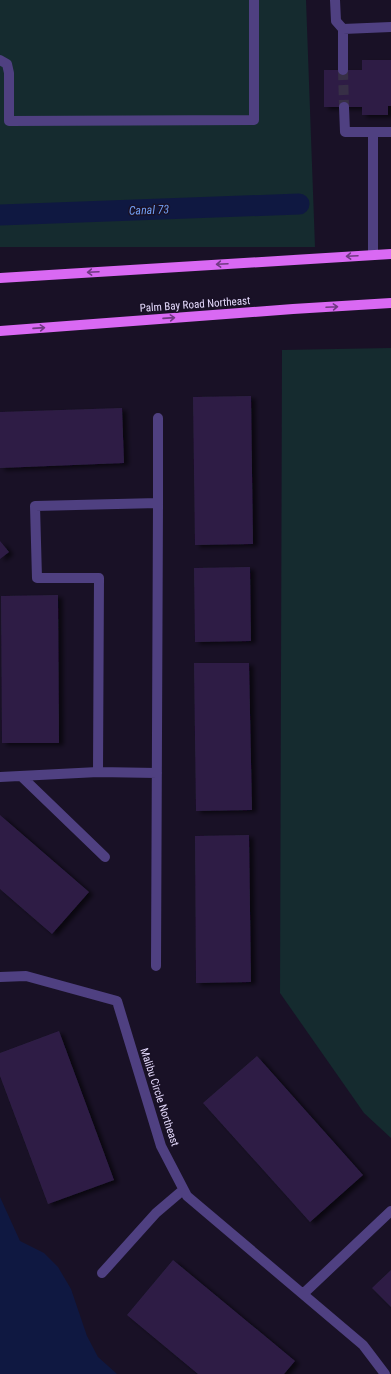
<svg xmlns="http://www.w3.org/2000/svg" width="391" height="1374" font-family="'Roboto Condensed',sans-serif">
  <style>
    .green { fill: #152b2f }
    .water { fill: #0f1841 }
    .lines { fill: none; stroke-linecap: round; stroke-linejoin: round }
    .canal { stroke: #0f1841; stroke-width: 21 }
    .building { fill: #2e1f45; filter: url(#shadow) }
    .minor-tunnel { stroke: #372f46; stroke-width: 10; stroke-dasharray: 10 5; stroke-linecap: butt }
    .minor { stroke: #4f4081; stroke-width: 10 }
    .major { stroke: #d969f3; stroke-width: 10 }
    .oneway { stroke: #6f3982 }
    .labels { text-anchor: middle; stroke-width: 3; stroke-linejoin: round; paint-order: stroke }
    .street-label { font-size: 11px; fill: #e4d9fc; stroke: #191126 }
    .water-label { font-size: 12px; font-style: italic; fill: #709ef3; stroke: #191126 }
  </style>
  <defs>
    <filter id="shadow"><feDropShadow dx="4.5" dy="2.5" stdDeviation="2" flood-color="#0009"/></filter>
  </defs>
  <rect width="100%" height="100%" fill="#191126"/>
  <path class="green" d="M0,0H306L315,247H0Z
    M391,348V1138L364,1113L280,993L282,350Z"/>
  <path class="water" d="M0,1197L20,1241L44,1253L58,1267L71,1289L87,1336L98,1357L117,1374H0Z"/>
  <g class="lines">
    <path class="canal" d="M0,215L299,204"/>
  </g>
  <path class="building" d="M362,60H391V106H388V115H362V107H324V70H362Z
    M251,396L253,544L195,545L193,397Z
    M122,408L124,463L0,468V412Z
    M0,541L9,552L0,559Z
    M250,567L251,641L195,642L194,568Z
    M58,595L59,743H2L1,596Z
    M194,663H249L252,810L196,811Z
    M0,815L89,892L52,934L0,889Z
    M249,835L251,982L196,983L195,836Z
    M59,1031L114,1180L48,1204L0,1076V1053Z
    M257,1056L363,1175L310,1222L203,1103Z
    M173,1260L295,1361L284,1374H198L127,1315Z
    M391,1270V1307L372,1288Z"/>
  <g class="lines">
    <path class="minor-tunnel" d="M343,70L344,107"/>
    <path class="minor" d="M335,0L336,21L343,29V70
      M343,29L391,27
      M0,60L7,64L9,73V121L254,120V0
      M344,107L345,132H373
      M373,255V132H391
      M158,418V503
      M98,772L157,773
      M21,776L105,857
      M0,777L98,772L99,578H37L35,506L158,503L156,966
      M0,977L26,976L117,1001L161,1146L187,1196L363,1345L385,1374
      M102,1273L156,1213L183,1190
      M303,1294L391,1211"/>
    <path class="major" d="M0,278L391,254
      M0,331L293,309L391,303"/>
  </g>
  <defs><path id="oneway-shaft" d="M-6 0H5M1.5-3L5.5 0L1.5 3" fill="none" stroke-width="1.6" stroke-linecap="round" stroke-linejoin="round"/></defs>
  <g class="oneway">
    <use href="#oneway-shaft" transform="translate(352 256) rotate(177)"/>
    <use href="#oneway-shaft" transform="translate(222 264) rotate(177)"/>
    <use href="#oneway-shaft" transform="translate(93 272) rotate(177)"/>
    <use href="#oneway-shaft" transform="translate(332 307) rotate(-3)"/>
    <use href="#oneway-shaft" transform="translate(169 318) rotate(-4)"/>
    <use href="#oneway-shaft" transform="translate(39 328) rotate(-4)"/>
  </g>
  <g class="labels">
    <g class="street-label">
      <text transform="translate(195 304) rotate(-4)" y="4">Palm Bay Road Northeast</text>
      <text transform="translate(160 1097) rotate(72)" y="4">Malibu Circle Northeast</text>
    </g>
    <g class="water-label">
      <text transform="translate(149 210) rotate(-2)" y="4">Canal 73</text>
    </g>
  </g>
</svg>
